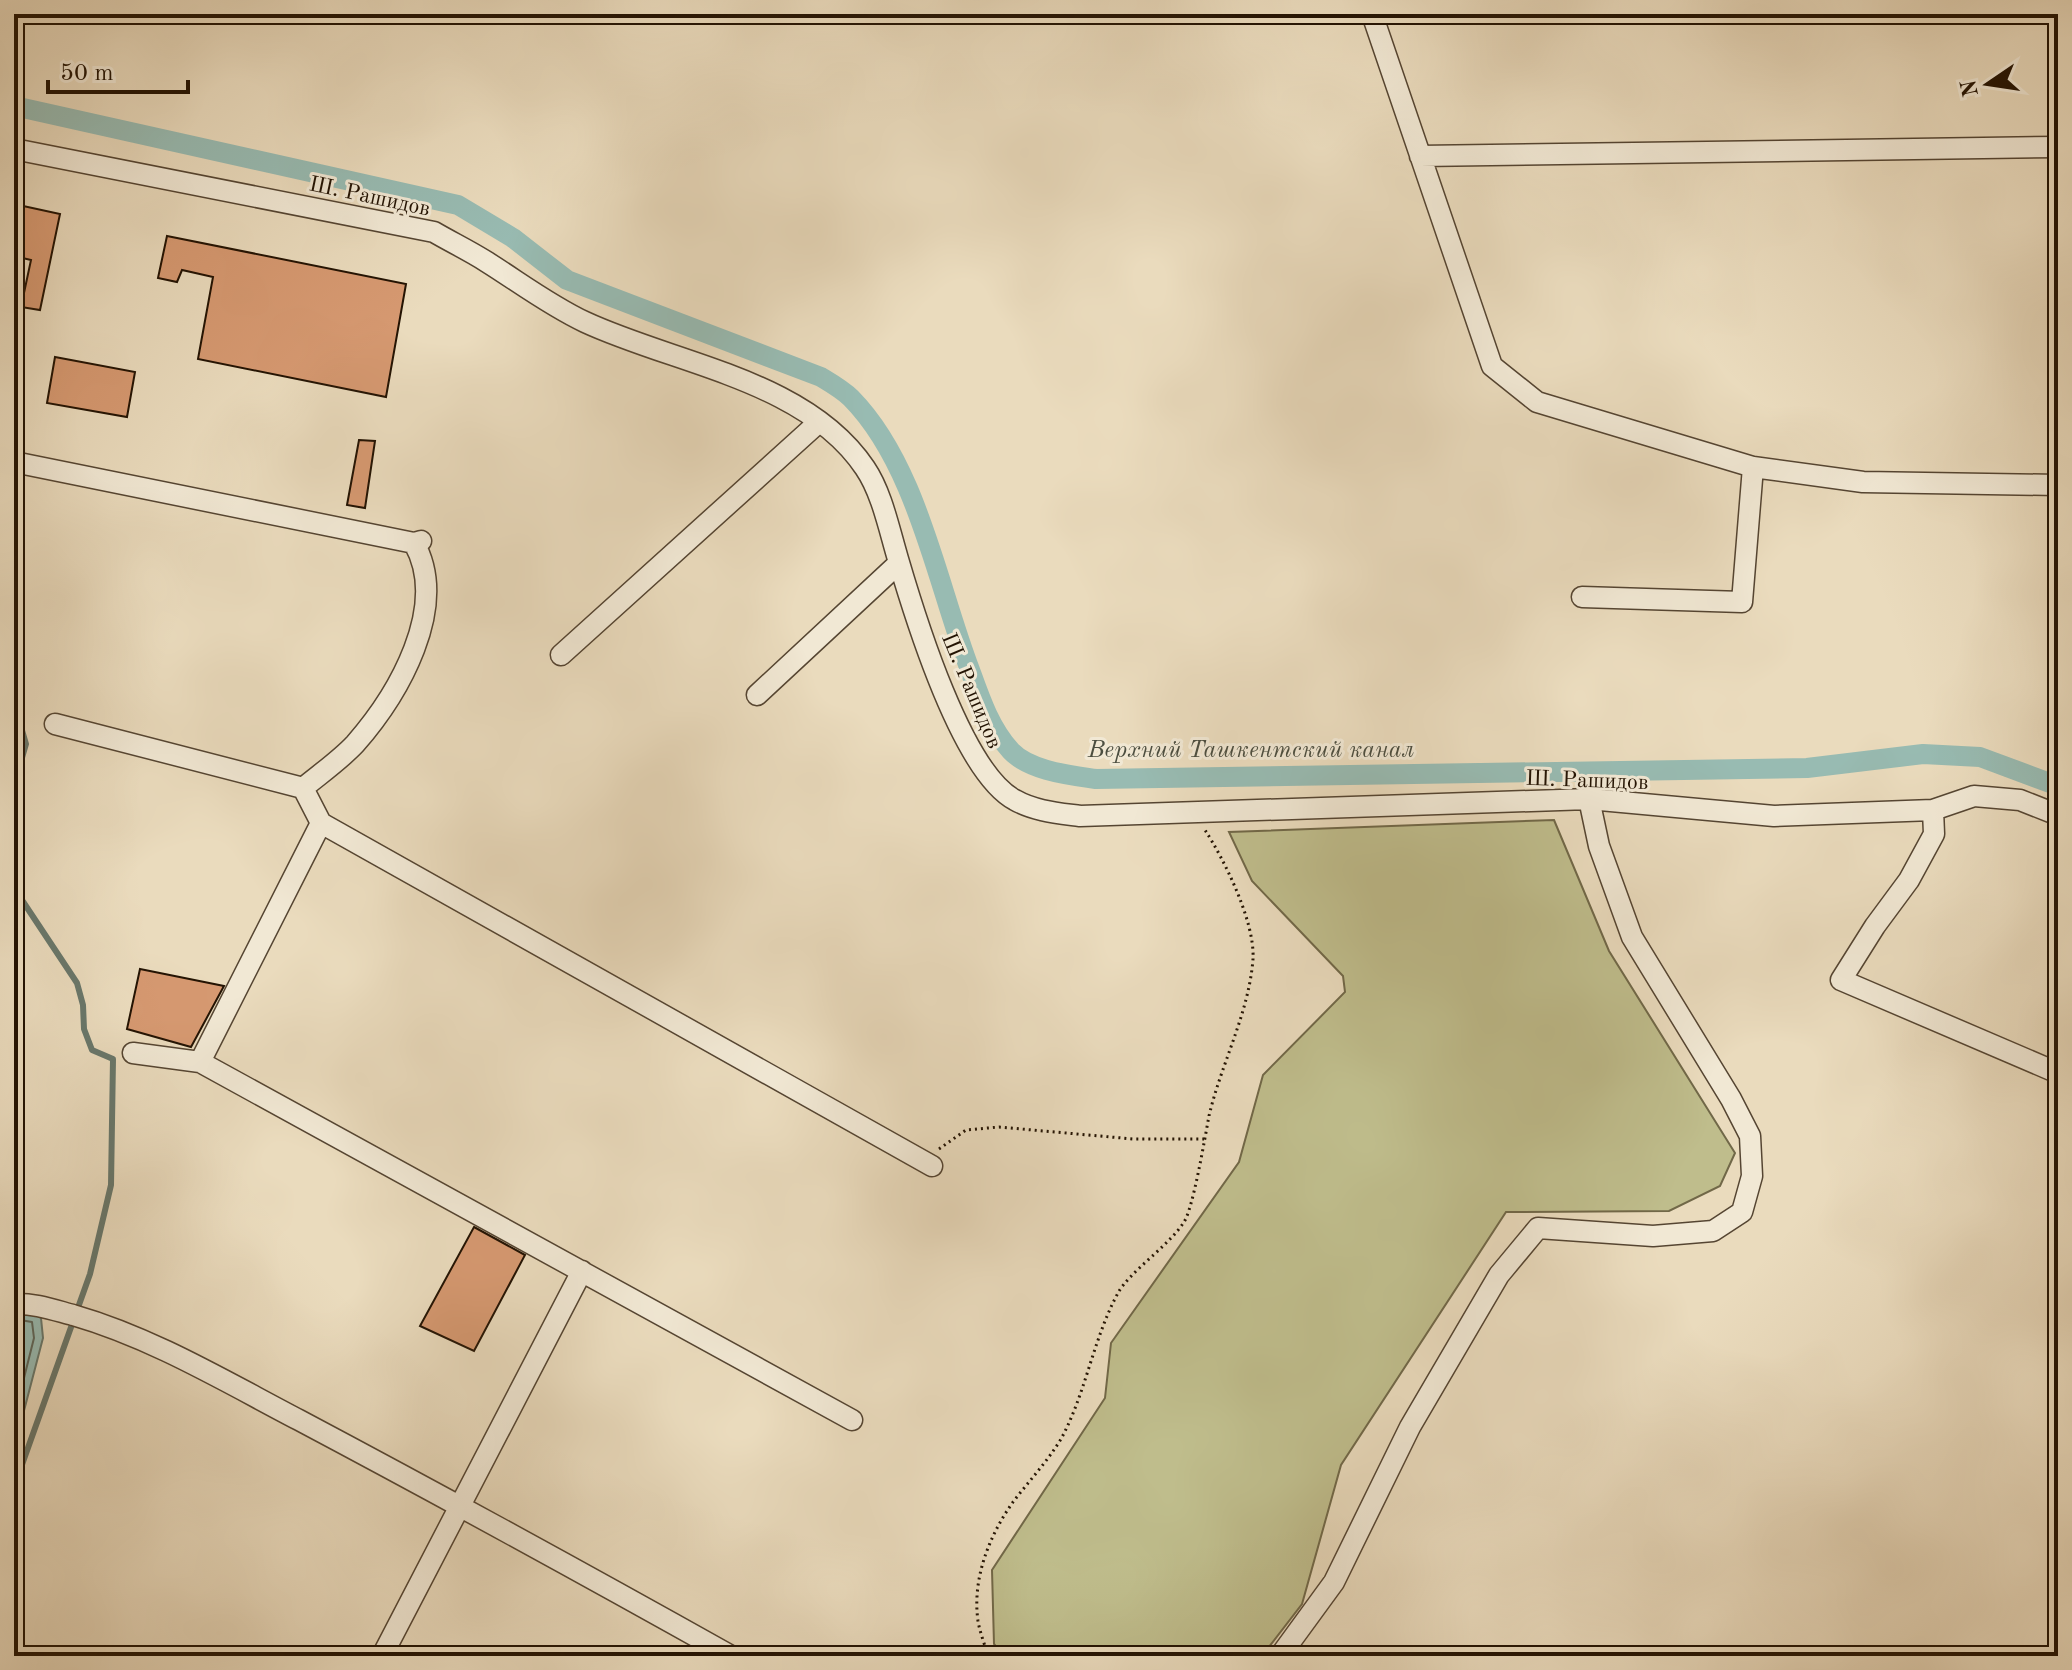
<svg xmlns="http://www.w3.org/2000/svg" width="2072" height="1670" font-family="'Old Standard TT',serif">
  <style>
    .green { fill: #bfbd8c; stroke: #716848; stroke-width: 2 }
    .water { fill: #98bbb2; stroke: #69786c; stroke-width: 2 }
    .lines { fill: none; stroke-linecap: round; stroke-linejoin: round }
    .shore { stroke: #5e675a; stroke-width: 2 }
    .stream { stroke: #69786c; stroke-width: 6 }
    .canal { stroke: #98bbb2; stroke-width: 20 }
    .building { fill: #d69971; stroke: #231303; stroke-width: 2 }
    .street-casing { stroke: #554532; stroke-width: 23 }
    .path { stroke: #231303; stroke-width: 3; stroke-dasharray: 2 4; stroke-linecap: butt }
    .street { stroke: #f1e8d4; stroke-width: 20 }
    .labels { text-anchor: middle; stroke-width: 6; stroke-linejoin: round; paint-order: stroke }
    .street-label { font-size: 22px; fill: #231303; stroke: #f1e8d4 }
    .water-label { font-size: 24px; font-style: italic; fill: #4c4e40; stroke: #f1e8d4 }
  </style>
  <rect width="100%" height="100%" fill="#eadbbd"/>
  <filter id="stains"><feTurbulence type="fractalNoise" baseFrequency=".0025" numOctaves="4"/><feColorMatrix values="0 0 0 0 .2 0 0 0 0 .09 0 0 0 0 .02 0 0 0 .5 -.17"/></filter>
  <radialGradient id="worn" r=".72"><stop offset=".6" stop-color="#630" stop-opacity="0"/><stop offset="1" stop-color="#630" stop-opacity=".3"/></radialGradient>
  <path class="green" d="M1554,820L1609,951L1735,1153L1720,1186L1669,1211L1506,1212L1341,1465L1302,1604L1262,1656H1004L994,1644L992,1570L1105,1398L1111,1343L1239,1162L1263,1075L1345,992L1343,976L1252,881L1229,832Z"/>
  <path class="water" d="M14,1311H30L41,1318L43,1338L14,1449Z"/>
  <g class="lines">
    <path class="shore" d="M14,1319L32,1322L34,1338L14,1418"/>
    <path class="stream" d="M14,703L26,744L14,785
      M14,888L77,983L83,1005L84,1029L92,1050L113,1059L111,1185L90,1274L14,1487"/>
    <path class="canal" d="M14,106L458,205L513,238L567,280L821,377C831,383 843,390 851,398C917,465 937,584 970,670C980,698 990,728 1011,751C1030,771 1070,775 1096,779L1807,768L1923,754L1980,757L2058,786"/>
  </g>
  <path class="building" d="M14,204L60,214L40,310L21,307L31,260L14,256Z
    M167,236L406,284L386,397L198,359L213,277L182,270L177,282L158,278Z
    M55,357L135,372L127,417L47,403Z
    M359,440L375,441L365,508L347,505Z
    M140,969L224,986L191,1047L127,1029Z
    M474,1227L525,1255L474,1351L420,1326Z"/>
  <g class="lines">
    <defs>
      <path id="street" d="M1372,14L1492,366L1537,402L1753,467L1863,482L2058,485
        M14,149L434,232C451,242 470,251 487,262C519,282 549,305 585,322C675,364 806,380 865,468C882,493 889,529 898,559C915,617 962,772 1015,800C1034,811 1058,813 1080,816L1589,799L1774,816L1933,810L1974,796L2020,800L2058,815
        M1420,156L2058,147
        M14,462L414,543
        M1582,597L1742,602L1753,467
        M561,655L819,422
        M757,695L899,563
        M55,724L303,788
        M1933,810L1934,834L1909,880L1875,926L1841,980L2058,1073
        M321,823L932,1166
        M133,1053L200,1062L852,1420
        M200,1062L321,823L303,788C320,774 340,760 355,744C398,695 450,607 414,543L421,541
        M14,1304C34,1303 54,1310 73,1315C153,1338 226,1382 299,1420C444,1497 588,1576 731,1656
        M382,1656L582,1271
        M1280,1656L1334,1582L1410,1427L1499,1275L1538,1228L1653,1236L1713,1231L1742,1212L1752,1176L1750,1136L1731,1099L1632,937L1599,846L1589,799"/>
    </defs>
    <use href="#street" class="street-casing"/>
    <path class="path" d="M939,1149L966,1130L999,1127L1133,1139H1204
      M988,1656C985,1645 980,1633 978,1621C972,1579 989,1536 1013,1502C1029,1481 1047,1462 1061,1439C1086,1393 1093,1339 1118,1293C1130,1271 1168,1247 1184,1222C1193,1209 1205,1137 1209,1116C1221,1064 1249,1013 1253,959C1255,922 1225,861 1205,830"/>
    <use href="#street" class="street"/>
  </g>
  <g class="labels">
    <g class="street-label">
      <text transform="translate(370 195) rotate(12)" y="8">Ш. Рашидов</text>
      <text transform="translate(973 690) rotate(67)" y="8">Ш. Рашидов</text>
      <text transform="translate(1587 779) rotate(2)" y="8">Ш. Рашидов</text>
    </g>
    <g class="water-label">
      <text x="1251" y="757">Верхний Ташкентский канал</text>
    </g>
  </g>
  <rect width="2072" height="1670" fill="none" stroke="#eadbbd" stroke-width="48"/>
  <rect x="16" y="16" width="2040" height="1638" fill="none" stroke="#231303" stroke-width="4"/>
  <rect x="24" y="24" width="2024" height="1622" fill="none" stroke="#231303" stroke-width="2"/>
  <g transform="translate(1988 84) rotate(257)" stroke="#f1e8d4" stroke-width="6" paint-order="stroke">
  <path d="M0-6L14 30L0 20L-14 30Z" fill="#231303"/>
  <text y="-12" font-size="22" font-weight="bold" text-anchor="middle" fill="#231303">N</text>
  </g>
  <path d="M48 80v12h140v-12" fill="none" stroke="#231303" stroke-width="4"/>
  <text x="60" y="80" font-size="24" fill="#231303" stroke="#f1e8d4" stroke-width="6" paint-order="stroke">50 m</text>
  <rect width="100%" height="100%" filter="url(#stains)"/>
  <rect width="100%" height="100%" fill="url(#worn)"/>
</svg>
